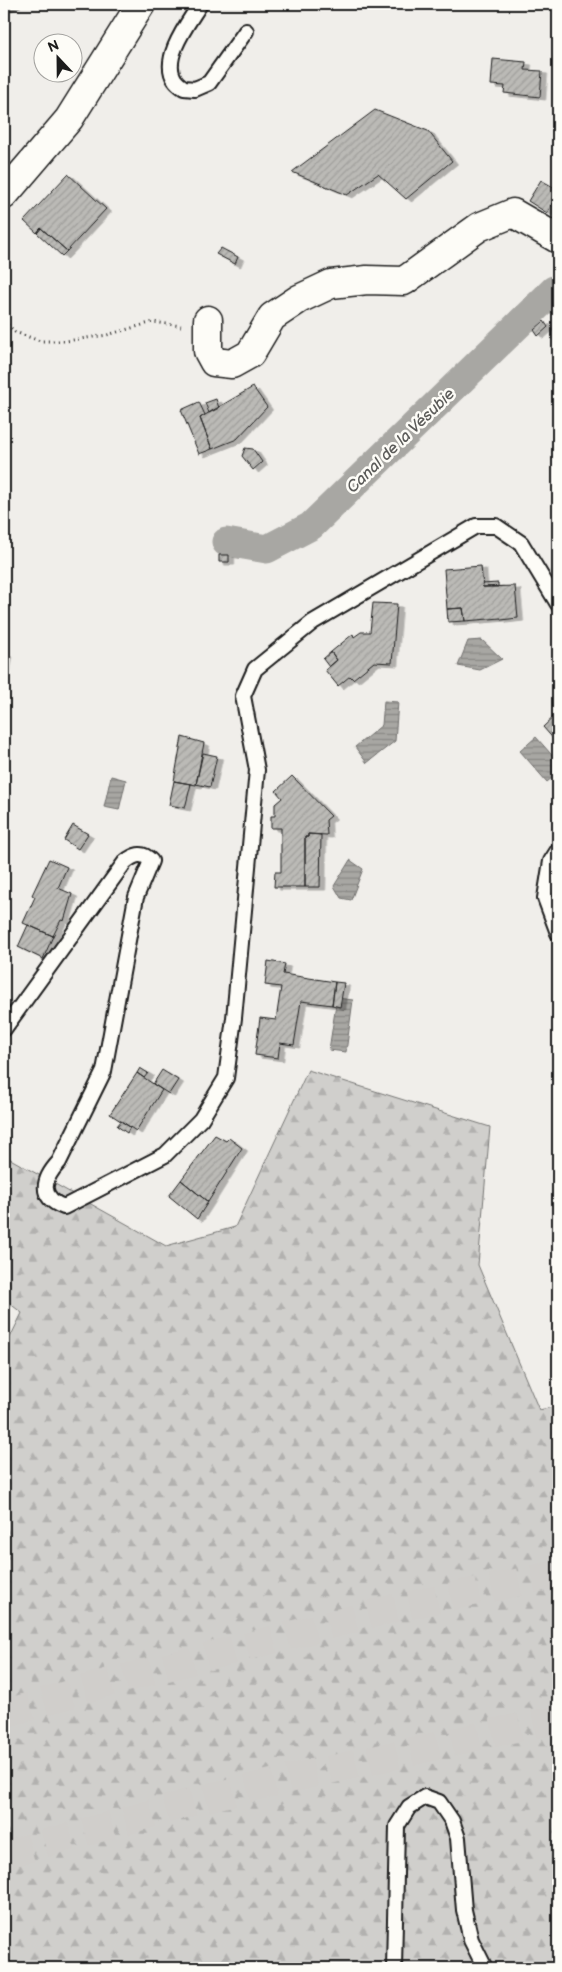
<svg xmlns="http://www.w3.org/2000/svg" width="562" height="1972" font-family="'Balsamiq Sans',sans-serif">
  <style>
    .forest { fill: url(#forest-firs); stroke: #767674 }
    .water { fill: url(#water-rules); stroke: #706f6d }
    .lines { fill: none; stroke-linecap: round; stroke-linejoin: round }
    .canal { stroke: #a8a7a3; stroke-width: 29 }
    .building { fill: url(#building-hatch); stroke: #1c1c1c; filter: url(#shadow) }
    .highway-tunnel { stroke: #d0cecb; stroke-width: 28; stroke-dasharray: 28 14; stroke-linecap: butt }
    .lane-casing { stroke: #1c1c1c; stroke-width: 18 }
    .street-casing { stroke: #1c1c1c; stroke-width: 31 }
    .path { stroke: #1c1c1c; stroke-width: 3; stroke-dasharray: 1 4; stroke-linecap: butt }
    .lane { stroke: #fdfcf7; stroke-width: 14 }
    .street { stroke: #fdfcf7; stroke-width: 28 }
    .labels { text-anchor: middle; stroke-width: 5; stroke-linejoin: round; paint-order: stroke }
    .water-label { font-size: 16px; font-style: italic; fill: #5b5b59; stroke: #fdfcf7 }
  </style>
  <defs>
    <pattern id="forest-firs" width="22" height="20" patternUnits="userSpaceOnUse" patternTransform="scale(1.25)"><rect width="22" height="20" fill="#d0cfcc"/><path d="M5 1l3.5 6h-7zM16 11l3.5 6h-7z" fill="#b2b1af"/></pattern>
    <pattern id="water-rules" width="6" height="5" patternUnits="userSpaceOnUse" patternTransform="scale(1.25)"><rect width="6" height="5" fill="#a8a7a3"/><path d="M0 2.5h6" fill="none" stroke="#888784"/></pattern>
    <pattern id="building-hatch" width="6" height="6" patternUnits="userSpaceOnUse" patternTransform="scale(1.25)"><rect width="6" height="6" fill="#bbbab6"/><path d="M-1 1l2-2M0 6l6-6M5 7l2-2" fill="none" stroke="#a09f9c"/></pattern>
    <filter id="shadow"><feDropShadow dx="5.5" dy="3" stdDeviation="0" flood-color="#0004"/></filter>
  </defs>
  <rect width="100%" height="100%" fill="#f0eeea"/>
  <filter id="ink" filterUnits="userSpaceOnUse"><feTurbulence type="fractalNoise" baseFrequency=".02" numOctaves="2"/><feDisplacementMap in="SourceGraphic" scale="10" xChannelSelector="R" yChannelSelector="G"/><feConvolveMatrix kernelMatrix="1 2 1 2 8 2 1 2 1" color-interpolation-filters="sRGB"/></filter>
  <g filter="url(#ink)">
    <path class="forest" d="M308,1070L490,1127L478,1265L539,1410L558,1406V1968H4V1350L22,1313L4,1299V1153L5,1156L166,1246L235,1227Z"/>
    <path class="water" d="M482,640L502,659L480,670L458,666L468,641Z
      M384,701L398,702L395,741L367,763L355,747L382,725Z
      M536,737L558,762V773L547,782L520,751Z
      M111,776L126,780L119,810L104,807Z
      M350,860L363,869L351,900L341,898L334,886Z
      M337,998L353,1000L346,1052L329,1050Z"/>
    <g class="lines">
      <path class="canal" d="M226,542L267,549L311,526L554,290"/>
    </g>
    <path class="building" d="M4,4H15L4,9Z
      M493,59L526,62L525,70L542,71L540,97L504,93L505,86L491,85Z
      M375,110L428,131L452,161L406,199L378,174L347,195L292,172Z
      M68,174L106,209L67,251L41,228L37,233L24,221Z
      M541,180L558,190V195L547,213L528,201Z
      M41,228L67,251L62,256L37,233Z
      M221,248L238,257L235,264L216,254Z
      M544,321L548,327L538,336L534,330Z
      M253,387L267,407L237,439L212,449L200,418Z
      M216,399L219,408L209,413L205,403Z
      M199,402L205,415L200,418L212,449L199,454L181,410Z
      M245,448L253,449L262,462L253,470L242,456Z
      M219,555H229V562H219Z
      M481,566L483,587L515,586L518,618L501,620V618L465,621L463,608L447,609L444,569Z
      M498,583V587H483L482,584Z
      M373,603L397,604L392,663L374,662L353,679L350,676L338,686L325,670L337,660L331,652L353,634L354,637L361,632H370Z
      M463,608L465,621L448,622L447,609Z
      M331,652L337,660L329,667L323,659Z
      M4,654H7L4,673Z
      M558,713V742L557,743L543,727Z
      M182,737L204,743L196,785L174,781Z
      M203,753L217,756L210,787L196,784Z
      M292,776L331,816L326,820L327,835L308,834V837H305V887H274L275,872H281V828H271V816H275V804L282,798L276,791Z
      M174,781L191,784L185,808L169,805Z
      M73,825L88,834L78,849L64,840Z
      M308,834L321,835L320,887H305V837H308Z
      M49,859L67,867L58,888L72,894L64,921L61,920L53,936L23,923L35,897L32,895Z
      M28,925L53,936L43,959L18,947Z
      M268,961L285,964L283,974L335,982L332,1005L301,1001L294,1045L280,1043L278,1058L255,1055L260,1018L276,1020L281,987L265,985Z
      M335,982L344,983L340,1007L332,1005Z
      M140,1068L148,1073L144,1078L137,1073Z
      M162,1070L178,1080L169,1094L153,1084Z
      M137,1073L162,1090L136,1131L110,1114Z
      M121,1121L130,1127L127,1133L117,1126Z
      M215,1135L226,1141L229,1138L242,1148L208,1202L181,1180Z
      M181,1180L208,1202L197,1219L169,1196Z"/>
    <g class="lines">
      <path class="highway-tunnel" d="M4,1714L102,1684L391,1609L558,1574
        M4,1855L214,1796L506,1730L558,1720"/>
      <defs>
        <path id="lane" d="M200,4C189,22 160,59 175,80C177,83 181,86 184,88L195,89L209,83L246,31
          M558,850L551,861L545,898L558,933
          M4,1029L125,862C134,855 142,851 151,861L136,897L104,1071L59,1162C43,1179 38,1197 64,1207L165,1155L201,1119L226,1078L234,1018L257,770L243,696L255,669L313,622L476,526H496L521,543L558,604
          M394,1968L397,1826L409,1807L425,1797L439,1802L452,1821L458,1838L464,1910L471,1940L485,1968"/>
        <path id="street" d="M4,195L69,119L141,4
          M208,320V351L214,362L232,364L250,354L272,317L299,299L331,284L367,280L404,281L479,227L513,213L558,239"/>
      </defs>
      <use href="#lane" class="lane-casing"/>
      <use href="#street" class="street-casing"/>
      <path class="path" d="M4,321L15,332L40,341H66L107,335L153,322L181,326"/>
      <use href="#lane" class="lane"/>
      <use href="#street" class="street"/>
    </g>
  </g>
  <g class="labels">
    <g class="water-label">
      <text transform="translate(400 440) rotate(-44)" y="6">Canal de la Vésubie</text>
    </g>
  </g>
  <rect width="562" height="1972" fill="none" stroke="#fdfcf7" stroke-width="20"/>
  <rect x="10" y="10" width="542" height="1952" fill="none" stroke="#1c1c1c" stroke-width="2" filter="url(#ink)"/>
  <g transform="translate(58 58) rotate(338)"><circle r="24" fill="#fdfcf7" stroke="#a3a29f"/>
  <path d="M0-4L9 19L0 12L-9 19Z" fill="#1c1c1c"/>
  <text y="-8" font-size="14" font-weight="bold" text-anchor="middle" fill="#1c1c1c">N</text>
  </g>
</svg>
